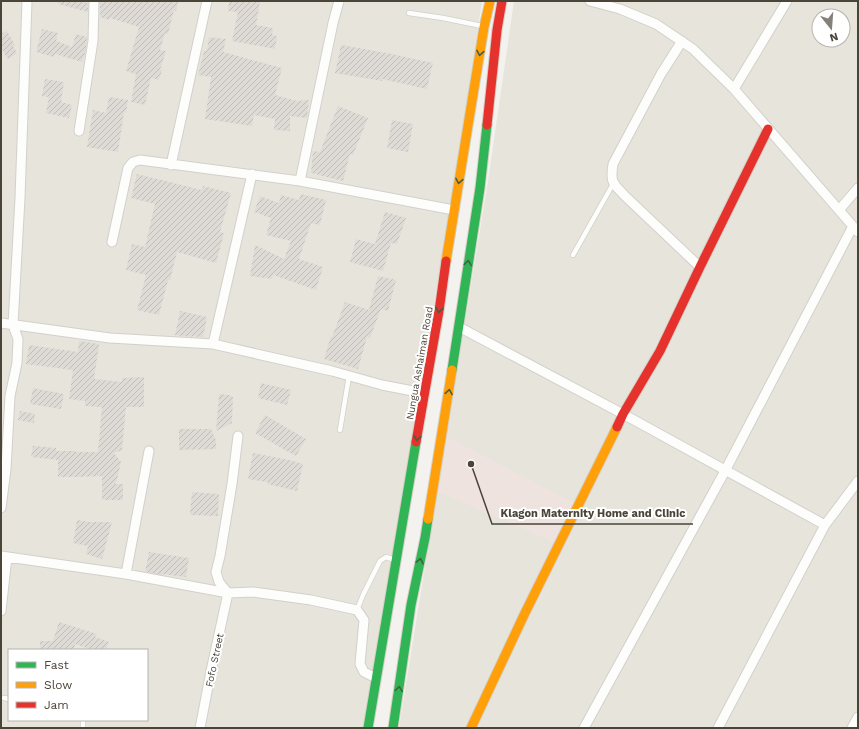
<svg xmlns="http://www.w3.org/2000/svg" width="859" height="729" font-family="'Work Sans',sans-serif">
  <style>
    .residential { fill: #e7e4dc; fill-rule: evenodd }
    .medical { fill: #eee3df }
    .building { fill: url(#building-hatch) }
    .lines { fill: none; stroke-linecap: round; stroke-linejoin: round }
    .lane-casing { stroke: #d2d0cb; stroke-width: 6 }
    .street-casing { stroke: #d2d0cb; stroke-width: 11 }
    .fast-casing { stroke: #d3cfc5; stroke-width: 11 }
    .slow-casing { stroke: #d3cfc5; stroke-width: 11 }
    .jam-casing { stroke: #d3cfc5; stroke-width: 11 }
    .lane { stroke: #fdfdfc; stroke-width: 4.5 }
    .street { stroke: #fdfdfc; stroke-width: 9 }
    .fast { stroke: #30b455; stroke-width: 9 }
    .slow { stroke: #ff9f0a; stroke-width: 9 }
    .jam { stroke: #e5322d; stroke-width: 9 }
    .oneway { stroke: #446040 }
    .labels { text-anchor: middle; stroke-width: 4; stroke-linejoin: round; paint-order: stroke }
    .street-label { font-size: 10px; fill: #4b4439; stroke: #fff }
    .leader { fill: none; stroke: #4b4439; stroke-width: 1.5 }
    .callout-dot { fill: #4b4439; stroke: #fff; stroke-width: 1.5 }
    .callout-label { font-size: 11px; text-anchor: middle; font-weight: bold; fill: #4b4439; stroke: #fff; stroke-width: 4; stroke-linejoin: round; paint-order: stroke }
  </style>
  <defs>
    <pattern id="building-hatch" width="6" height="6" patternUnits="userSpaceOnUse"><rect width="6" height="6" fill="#dedbd6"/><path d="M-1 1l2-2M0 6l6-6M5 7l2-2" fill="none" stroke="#c0bdb8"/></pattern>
  </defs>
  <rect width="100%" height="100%" fill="#f4f2ee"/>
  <path class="residential" d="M1,1H482L459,153L363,728H1ZM9,650H147V720H9Z
    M514,1H858V728H399L416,622L488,181ZM819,16H843V40H819Z"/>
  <path class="medical" d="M447,437L574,503L554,542L439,492Z"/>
  <path class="building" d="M58,1H79L88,3V12L58,4Z
    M100,1H173L178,2L176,11L174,10L168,34L165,33L160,50L166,51L160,70H162L159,80L151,78L145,105L131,102L136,74L126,71L139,27L110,18L109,20L100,17Z
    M229,1H260L256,25L273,28L272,35L277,36L275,49L232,41L238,12L228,11Z
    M42,29L58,33L56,41L72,47L76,34L87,37L86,50L82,62L55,54L54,57L36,52Z
    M7,31L15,45L13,46L17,53L8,59L1,48V34Z
    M209,37L226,39L223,52L282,68L275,95L297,101L309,100L307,118L290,116V131L274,130L275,119L254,115L252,126L205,119L211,77L198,75L204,51H207Z
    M341,45L387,53L433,63L427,89L382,79V81L335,73Z
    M45,79L64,82L61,102L72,105L69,118L46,113L49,97L42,96Z
    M109,97L128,100L126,113L124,112L118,152L87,147L93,110L106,113Z
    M338,106L368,118L353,155L350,154L343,181L311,173L313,151L320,152Z
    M392,120L413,124L408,152L387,148Z
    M137,174L202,190L203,186L231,193L220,232L224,233L216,263L177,252L170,280H168L159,315L137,310L146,275L126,270L132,244L145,247L155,204L131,198Z
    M301,194L326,200L320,225L311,223L299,259L323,267L316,290L273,275L272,279L250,276L255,245L284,259L291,241L266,235L271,218L254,212L260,196L279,203L281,195L299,200Z
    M385,212L406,218L397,244L391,243L383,271L350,262L356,239L375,244Z
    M378,276L396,280L388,311L381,309L370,338L367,337L358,369L324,359L331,336L332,337L345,302L369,310Z
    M180,311L207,317L203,337L182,336L175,335Z
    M79,341L99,344L94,379L122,382V378L144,377V407H126L122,450L114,453L121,462L116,484H123V500H102V476L76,477H58V460L31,457L33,446L56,448V451H76V452H98L102,407L85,406V401L69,399L73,370L26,364L29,345L78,352Z
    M261,383L291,390L287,405L258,398Z
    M33,388L64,394L61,409L30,404Z
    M219,394L229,395L233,397L232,423L216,431Z
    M20,411L35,414L34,423L18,420Z
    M265,415L306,439L296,456L255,433Z
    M179,429H211L216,440V449L179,450Z
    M253,453L294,461H293L303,464L297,491L267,484L268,482L248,479Z
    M192,492L219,494L218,516L190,515Z
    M77,520L90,522H112L102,559L86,554L88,546L73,543Z
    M149,552L189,558L186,577L162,574V575L145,572Z
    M59,622L97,634L95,637L109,642L106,650H93L75,644L74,650H40V641H53Z"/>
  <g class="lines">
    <defs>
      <path id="lane" d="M409,13L443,18L482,26
        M573,255L613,184
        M340,430L349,376
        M357,610L363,595L380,561L386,557L395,560
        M4,698L9,699
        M83,728V720"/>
      <path id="street" d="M590,1L620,9L656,24L693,49L734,89L858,232
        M682,41L661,74L613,164C610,183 613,183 625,196L700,267
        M734,89L787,1
        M79,131L93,41L94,1
        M171,165L207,1
        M300,181L333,23L339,1
        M839,210L858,188
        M112,242L128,168L133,162L140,160L300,181L454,210
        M1,323L110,338L213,344L332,371L382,385L418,392L424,397
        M459,327L623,414L825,525
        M213,344L252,174
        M1,508L6,469L10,396L17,363L18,339L13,325L20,198L27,1
        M1,556L126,574L228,593L253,592L311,600L357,610L364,620L360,664L364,672L376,678
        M126,574L149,451
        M1,611L7,557
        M200,728L211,671L228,593L219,582L216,572L220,556L232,484L238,436
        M584,728L725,471L853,226
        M718,728L825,525L858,481
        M852,728L858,717"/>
      <path id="fast" d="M452,370L480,188L487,125
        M368,728L416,442
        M393,728L411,605L425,538L428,519"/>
      <path id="slow" d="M446,261L484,27L490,1
        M428,519L452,370
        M471,728L524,615L617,427"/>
      <path id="jam" d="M487,125L497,30L502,1
        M617,427L623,414L660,351L700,267L768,129
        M416,442L439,311L446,261"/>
    </defs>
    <use href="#lane" class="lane-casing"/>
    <use href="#street" class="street-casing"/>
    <use href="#fast" class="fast-casing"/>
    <use href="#slow" class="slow-casing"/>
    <use href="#jam" class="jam-casing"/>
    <use href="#lane" class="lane"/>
    <use href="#street" class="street"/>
    <use href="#fast" class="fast"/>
    <use href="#slow" class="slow"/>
    <use href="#jam" class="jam"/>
  </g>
  <defs><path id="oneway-chevron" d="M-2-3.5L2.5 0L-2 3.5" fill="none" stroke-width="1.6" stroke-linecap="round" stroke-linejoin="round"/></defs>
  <g class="oneway">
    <use href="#oneway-chevron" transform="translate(480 53) rotate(100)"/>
    <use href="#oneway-chevron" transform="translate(459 181) rotate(100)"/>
    <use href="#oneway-chevron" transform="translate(468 263) rotate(-82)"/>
    <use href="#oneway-chevron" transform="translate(439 310) rotate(99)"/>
    <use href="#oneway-chevron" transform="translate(449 392) rotate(-81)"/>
    <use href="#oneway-chevron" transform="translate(417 438) rotate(99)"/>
    <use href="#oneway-chevron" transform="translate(420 561) rotate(-78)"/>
    <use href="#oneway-chevron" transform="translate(399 689) rotate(-82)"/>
  </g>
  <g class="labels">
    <g class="street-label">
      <text transform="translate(419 363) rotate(-80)" y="4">Nungua Ashaiman Road</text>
      <text transform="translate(214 660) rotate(-78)" y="4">Fofo Street</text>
    </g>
  </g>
  <path class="leader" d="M471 464L492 524H693"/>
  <circle class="callout-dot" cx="471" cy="464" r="4"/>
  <g class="callout-label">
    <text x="593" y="517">Klagon Maternity Home and Clinic</text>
  </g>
  <rect width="859" height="729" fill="none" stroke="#4b4439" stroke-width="4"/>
  <rect x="8" y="649" width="140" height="72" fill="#ffffff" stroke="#b7b4b0"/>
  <rect x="16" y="662" width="20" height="6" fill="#30b455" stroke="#b7b4b0"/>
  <text x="44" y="669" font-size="12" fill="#4b4439">Fast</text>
  <rect x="16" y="682" width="20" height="6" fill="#ff9f0a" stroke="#b7b4b0"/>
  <text x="44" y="689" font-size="12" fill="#4b4439">Slow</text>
  <rect x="16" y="702" width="20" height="6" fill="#e5322d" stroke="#b7b4b0"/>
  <text x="44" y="709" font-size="12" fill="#4b4439">Jam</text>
  <g transform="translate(831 28) rotate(163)"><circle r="19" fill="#ffffff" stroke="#b7b4b0"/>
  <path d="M0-3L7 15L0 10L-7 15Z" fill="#868178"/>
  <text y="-6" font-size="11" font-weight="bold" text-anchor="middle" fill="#4b4439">N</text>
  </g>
</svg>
